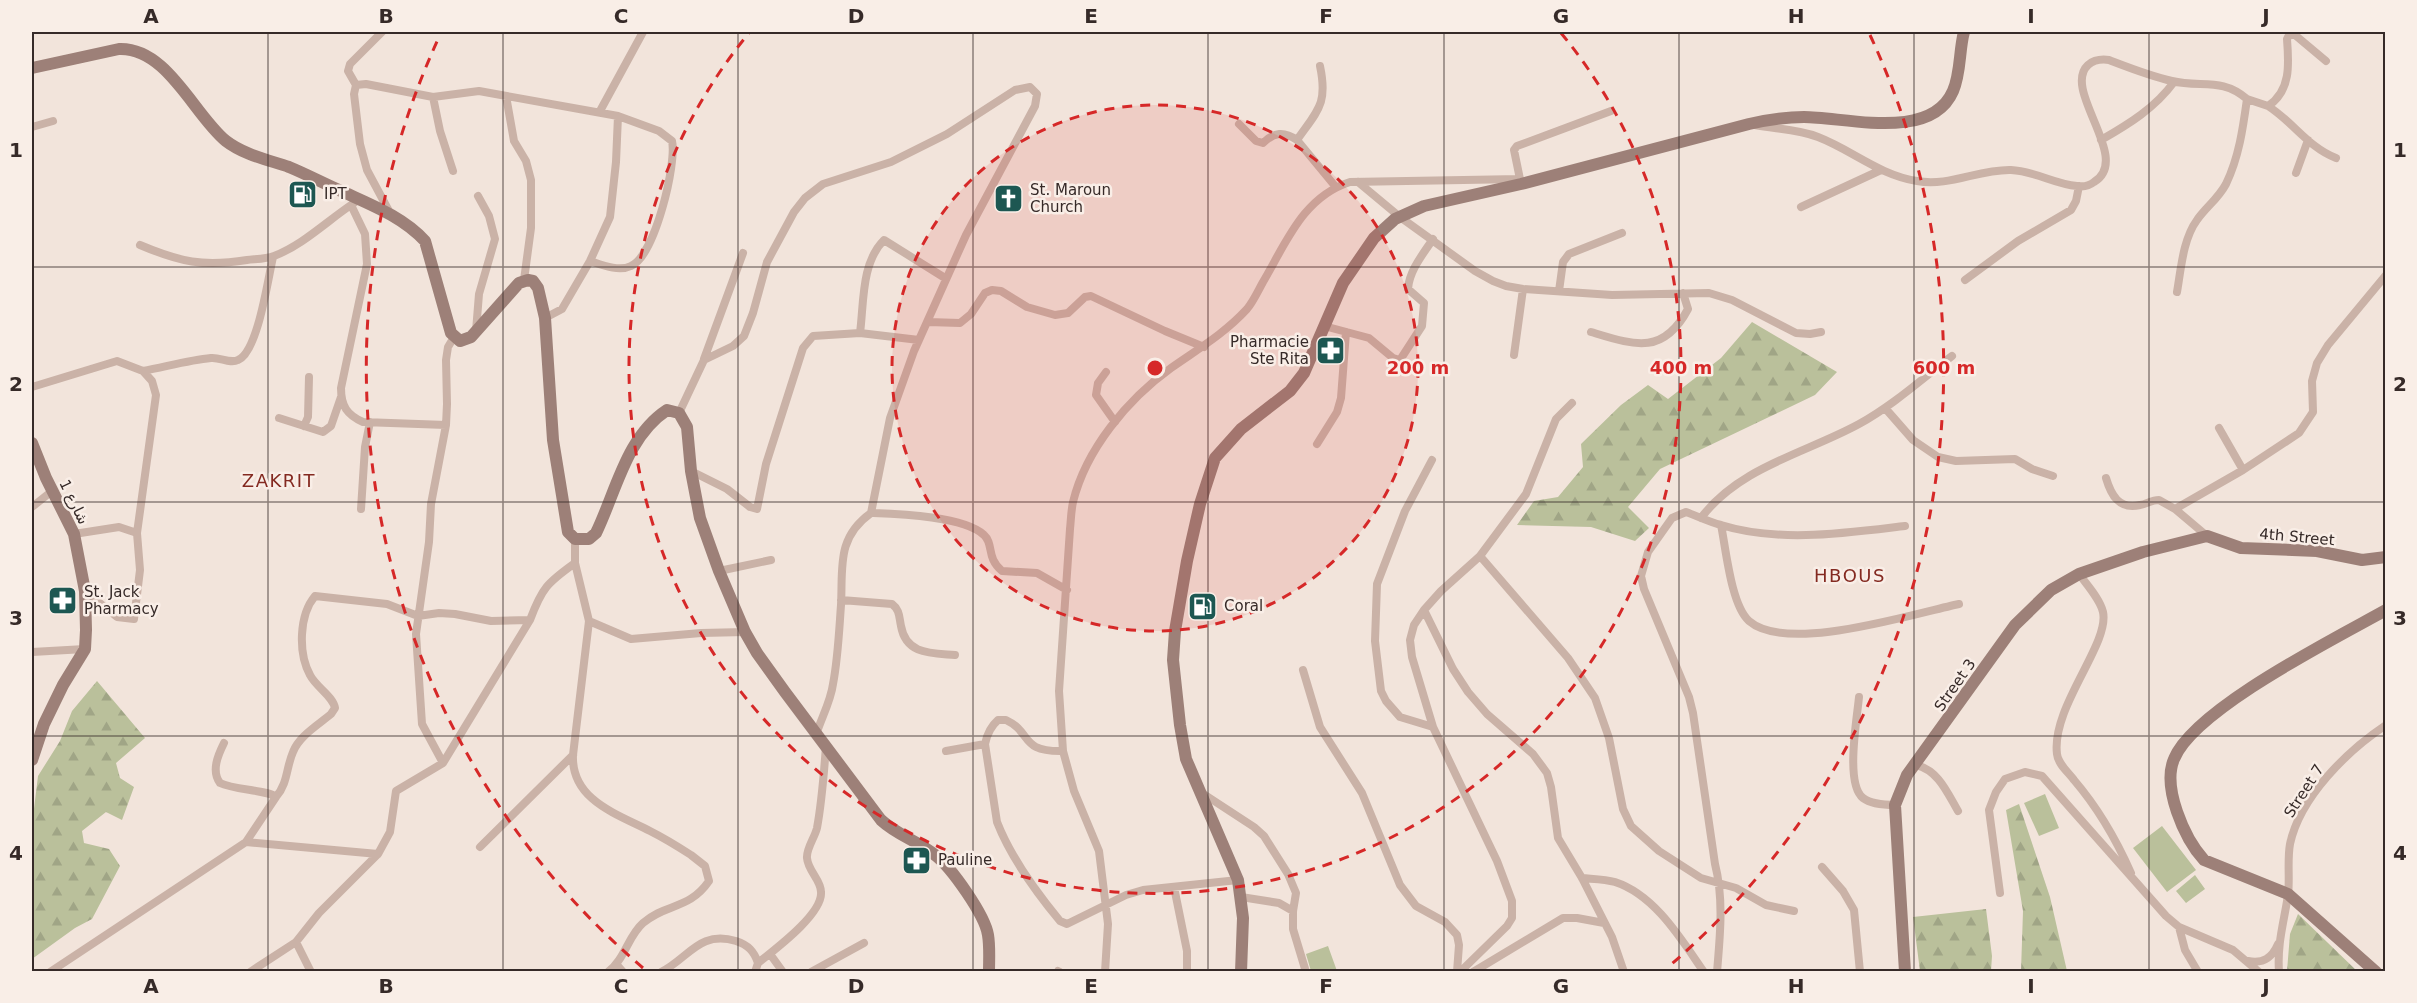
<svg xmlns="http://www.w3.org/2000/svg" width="2417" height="1003" font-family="'DejaVu Sans','Noto Sans Arabic',sans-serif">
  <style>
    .green { fill: #bac09b }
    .forest { fill: url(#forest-firs) }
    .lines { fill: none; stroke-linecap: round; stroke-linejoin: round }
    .street { stroke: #cab2a7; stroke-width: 8 }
    .secondary { stroke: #9d8078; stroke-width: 12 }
    .grid { fill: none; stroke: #362a28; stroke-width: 1.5; stroke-opacity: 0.55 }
    .ring { fill: none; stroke: #d62828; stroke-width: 3; stroke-dasharray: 10 8 }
    .labels { text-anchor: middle; stroke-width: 5; stroke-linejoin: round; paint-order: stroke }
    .poi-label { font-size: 15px; fill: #362a28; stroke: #f9eee7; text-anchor: start }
    .street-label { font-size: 15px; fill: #362a28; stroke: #f9eee7 }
    .quarter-label { font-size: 18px; letter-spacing: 1.5px; fill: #842a21; stroke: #f9eee7 }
    .centre { fill: #d62828; stroke: #f9eee7; stroke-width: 3 }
    .ring-label { font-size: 18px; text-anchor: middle; font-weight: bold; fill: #d62828; stroke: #f9eee7; stroke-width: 5; stroke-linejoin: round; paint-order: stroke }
    .neatline { fill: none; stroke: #362a28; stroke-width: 2 }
    .grid-label { font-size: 20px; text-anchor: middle; font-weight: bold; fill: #362a28 }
  </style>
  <defs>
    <pattern id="forest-firs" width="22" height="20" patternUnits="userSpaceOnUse" patternTransform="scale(1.5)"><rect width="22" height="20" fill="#bac09b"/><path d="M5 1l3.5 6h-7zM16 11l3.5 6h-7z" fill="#a0a586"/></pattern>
  </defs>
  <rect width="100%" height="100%" fill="#f2e4db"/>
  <path class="green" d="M2045,794L2059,828L2039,836L2024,803Z
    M2162,826L2196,870L2167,892L2133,848Z
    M2195,875L2205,889L2186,903L2176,891Z
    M1328,946L1337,971H1311L1306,954Z"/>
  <path class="forest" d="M1752,322L1837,372L1815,395L1660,469L1628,507L1649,528L1635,541L1591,527L1517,525L1534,501L1558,497L1583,467L1581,444L1621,405L1648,385L1668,399L1721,358Z
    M97,681L145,738L116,763L120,778L134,787L122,820L106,812L82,831L84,843L109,849L120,866L92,919L75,928L32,959V825L38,776L60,741L72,711Z
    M2019,804L2050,897L2067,971H2021L2023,911L2006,810Z
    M1986,909L1992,956L1991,971H1920L1913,917Z
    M2298,914L2357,971H2287L2290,934Z"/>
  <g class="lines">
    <path class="street" d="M1320,66C1328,104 1318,110 1297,140L1335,186
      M356,85L348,71L350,64L382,32
      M506,96L514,141L526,161L531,180V228L524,280
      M433,97L440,131L453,171
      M2247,99L2268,106C2291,91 2289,64 2287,39L2289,35H2295L2326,61
      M2268,106C2293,122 2309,148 2336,158
      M600,111L643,32
      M1239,124L1256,141L1263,143C1274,132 1284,131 1297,140
      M1755,125C1775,129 1798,129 1818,137C1852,150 1879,175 1917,181C1949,187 1979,169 2011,170C2035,171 2054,184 2077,186C2083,187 2089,186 2094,182C2133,159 2061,90 2088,65C2095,59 2102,59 2109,60C2130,68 2150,76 2172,81C2201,88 2222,77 2247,99C2243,128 2239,157 2226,184C2218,199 2206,207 2197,220C2183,239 2181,269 2177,292
      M32,127L53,121
      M2101,140C2129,124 2155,108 2174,82
      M2296,173L2308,140
      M1358,182L1400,217L1475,271L1493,281L1506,286L1523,289L1612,295L1709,293L1732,300L1796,333L1810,334L1821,332
      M1521,184L1514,150L1517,146L1611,111
      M351,205L365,234L367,264L341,388C341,406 347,415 363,422L446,425
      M1801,207L1881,170
      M390,213L367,170L360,144L354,94L356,85L366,84L433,97L479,91L618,116L616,162L610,217L590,261L562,309L545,318
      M140,245C180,262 203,267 247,260C255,259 266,259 274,256C303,245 328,220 354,203
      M590,261C602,265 619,272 631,266C655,256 677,163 672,141L659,131L618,116
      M1965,280L2018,241L2071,210L2076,201L2079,186
      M1559,291L1563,262L1569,254L1622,233
      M928,322L960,323L971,314L985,293L992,290L1001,291L1027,307L1055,315L1068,313L1085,297L1091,296L1165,331L1204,347
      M1324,326L1369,338L1393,358L1400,360L1422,326L1424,303L1408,289C1409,271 1423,254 1433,239
      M476,331L479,294L495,239L489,216L478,196
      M1591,332C1634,345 1663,356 1688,309L1683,293
      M919,340L860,333C864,303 861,263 884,240L945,278
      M1514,355L1523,289
      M704,359L743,253
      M143,371C165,367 189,360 211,358C220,357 230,364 238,360C258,352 268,278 273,257
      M1106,372L1098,383L1096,395L1115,422
      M32,387L117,361L143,371L152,381L156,395L137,533
      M1885,408L1913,440L1938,457L1956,461L2015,459L2032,469L2053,476
      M679,413L704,360L733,346L744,336L753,313L767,262L794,212L805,198L823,184L891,162L947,134L1015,90L1030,87L1037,94L1035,106L966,235L914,351L890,418L871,513
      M279,418L323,432L331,426L341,397
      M304,426L308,417L309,377
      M2219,428L2243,470
      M1317,444L1337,412L1341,398L1346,332
      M1432,460L1405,511L1377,584L1375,641L1381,691L1386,701L1400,717L1433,727
      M691,471L727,489L750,507L757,509L766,464L803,348L813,336L860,333
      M2106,478C2111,495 2119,510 2140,505C2147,504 2151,500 2159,500L2175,509
      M32,507L52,491
      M361,509L365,447L370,422
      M1701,518C1739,467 1806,453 1859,424C1892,406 1922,379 1952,356
      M1721,525C1726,549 1731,605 1749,621C1787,654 1912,614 1959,604
      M74,534L119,527L137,533L140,570L134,619L117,617L85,591
      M2207,536L2175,509L2243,470L2299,433L2313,412L2312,381L2317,363L2328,345L2386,275
      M575,539V563L589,621L573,755C571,800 617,814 650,831C664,838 677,846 691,855L705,866L709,881C689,910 666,903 643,923C628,936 625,959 608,972
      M1480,556L1526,494L1556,419L1572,403
      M719,571L771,560
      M2079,574C2087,585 2100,599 2103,612C2110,644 2051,707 2057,754C2058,764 2068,772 2074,780C2098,808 2116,839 2131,873
      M841,600L892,604C900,610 899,617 901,626C906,655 932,653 955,655
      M1424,610L1453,669L1468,692L1487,714L1533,754L1547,773L1551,787L1558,838L1582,878L1612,937L1624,972
      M589,621L631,639L701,633L745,632
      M32,652L85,649
      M1303,670L1320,727L1362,793L1400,885L1416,906L1445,922L1457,935L1459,945L1457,972
      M1859,697C1857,719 1845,784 1863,798C1871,804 1885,805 1895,805
      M817,732C822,717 831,700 833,684C838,658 839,632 841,605C843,568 836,538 871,513C897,514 964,516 984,535C994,544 986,558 1002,571L1037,573L1067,590
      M224,743C218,755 211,771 220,783C234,790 268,790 276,797L246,842L378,854L319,913L296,942L311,972
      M946,751L985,744
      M1063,751C1019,752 1033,733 1006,720H998C990,727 987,734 985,744L997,822C1011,858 1036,892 1060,921L1067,924L1126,895L1143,890L1238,880
      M443,763L422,724L416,634L429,542L431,504L446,425L447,404L446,360L448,347L454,337
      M1916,765C1938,770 1947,792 1958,811
      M1202,793L1254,827L1264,836L1288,874L1296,893L1293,911V929L1306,972
      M276,797C288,783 286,768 293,752C299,736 318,725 331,714L335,708C333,696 316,687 310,675C298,653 299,615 315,596L387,604L418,616L439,613L455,614L491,621L530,620C542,588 547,583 575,563
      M480,847L573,755
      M378,854L390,832L396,791L443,763L530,620
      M1822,867L1843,891L1854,910L1860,972
      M1582,878C1593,879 1605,879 1615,882C1655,895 1681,939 1704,972
      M1174,887L1187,951V972
      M2000,893L1989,810L1996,792L2005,779L2025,772L2042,776L2166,916L2179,927L2233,950L2259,972
      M1241,897L1279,903L1293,911
      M2179,927L2185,950L2198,972
      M770,954L783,972
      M2248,961C2263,964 2272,958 2278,944
      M758,963C774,950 823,914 821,892C821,880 808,871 807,858C806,849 815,837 817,828C822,801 824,773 826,746
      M616,964L623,972
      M1058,971L1060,972
      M50,972L246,842
      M250,972L296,942
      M661,972C689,958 699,930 736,941C748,945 754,951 758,963L755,972
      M811,972L864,943
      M1105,972L1108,924L1099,851L1074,791L1063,751L1059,691L1070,529C1071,520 1071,511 1073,502C1086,449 1128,399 1171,368C1198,349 1224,334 1247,309C1253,302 1258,291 1263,282C1286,243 1303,197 1350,182L1520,179
      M1460,972L1507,926L1512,918V901L1497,861L1433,727L1412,657L1410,640L1414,625L1424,610L1441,591L1480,556L1568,658L1595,698L1609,738L1623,809L1631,826L1659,851L1701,878L1736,888L1766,905L1794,911
      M1473,972L1563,918H1577L1604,923
      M1717,972C1720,936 1724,899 1715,864L1693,713L1689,697L1644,589L1641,576L1648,552L1672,518L1686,512C1697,516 1709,522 1721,525C1779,543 1846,533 1905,526
      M2279,972C2277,943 2284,922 2288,895C2290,878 2287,861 2290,844C2300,797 2347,751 2386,725"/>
    <path class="secondary" d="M32,68L119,49C167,47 194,115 226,141C244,155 269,160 289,167C306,174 323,183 339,190C369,204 402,216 425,241L451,333L460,341L471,337L519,283L528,280L533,281L538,288L545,318L553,440L568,532L575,539H589L596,533C616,492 626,437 667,410L679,413L687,427L691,471L700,518L719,571L745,632L757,653L785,692L881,820C897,835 918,841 935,855C951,867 985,915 988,935C990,947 989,959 989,972
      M32,443L46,478L74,534L85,591L86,630L85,649L63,685L44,724L32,760
      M1241,972L1243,918L1238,880L1186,759L1180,725L1173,660L1175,631L1187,561L1200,504L1215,458L1241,429L1290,391L1304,373L1343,283L1374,238L1395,219L1424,206L1521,184L1749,124C1767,120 1785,117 1804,117C1845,117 1931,142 1953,91C1961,73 1959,50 1964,32
      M1905,972L1895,805L1907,775L2015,625L2051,590L2079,574L2143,552L2207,536L2241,548L2317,551L2362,560L2386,557
      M2376,972L2288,894L2204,860C2184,838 2162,787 2174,759C2194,709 2336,638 2386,610"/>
  </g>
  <path class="grid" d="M268,32V972M503,32V972M738,32V972M973,32V972M1208,32V972M1444,32V972M1679,32V972M1914,32V972M2149,32V972M32,267H2386M32,502H2386M32,736H2386"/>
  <circle cx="1155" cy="368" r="263" fill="#d62828" fill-opacity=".12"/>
  <g class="ring">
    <circle cx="1155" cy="368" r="263"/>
    <path d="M1561 33A526 526 0 1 1 749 33"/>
    <path d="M643 968A789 789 0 0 1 440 35M1870 35A789 789 0 0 1 1667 968"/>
  </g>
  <defs>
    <symbol id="fuel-square" viewBox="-11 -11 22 22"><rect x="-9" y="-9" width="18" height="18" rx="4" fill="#1d5752" stroke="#f9eee7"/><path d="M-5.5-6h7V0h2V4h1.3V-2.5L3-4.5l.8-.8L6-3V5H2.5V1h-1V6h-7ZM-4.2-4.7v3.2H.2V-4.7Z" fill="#fff"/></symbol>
    <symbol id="church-square" viewBox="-11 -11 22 22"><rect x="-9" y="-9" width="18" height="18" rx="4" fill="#1d5752" stroke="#f9eee7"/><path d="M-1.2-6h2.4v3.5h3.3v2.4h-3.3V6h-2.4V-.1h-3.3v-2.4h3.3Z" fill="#fff"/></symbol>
    <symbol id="pharmacy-square" viewBox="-11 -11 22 22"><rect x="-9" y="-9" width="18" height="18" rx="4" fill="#1d5752" stroke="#f9eee7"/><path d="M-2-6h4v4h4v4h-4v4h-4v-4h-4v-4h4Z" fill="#fff"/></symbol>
  </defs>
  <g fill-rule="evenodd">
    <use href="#fuel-square" x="286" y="178" width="33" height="33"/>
    <use href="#church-square" x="992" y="182" width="33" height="33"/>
    <use href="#pharmacy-square" x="1314" y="334" width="33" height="33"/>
    <use href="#pharmacy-square" x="46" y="584" width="33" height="33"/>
    <use href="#fuel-square" x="1186" y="590" width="33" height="33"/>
    <use href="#pharmacy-square" x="900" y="844" width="33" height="33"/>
  </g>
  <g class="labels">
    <g class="poi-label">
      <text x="1030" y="195">St. Maroun<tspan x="1030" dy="17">Church</tspan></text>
      <text x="324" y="199">IPT</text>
      <text x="1309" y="347" text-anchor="end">Pharmacie<tspan x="1309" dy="17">Ste Rita</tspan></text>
      <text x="84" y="597">St. Jack<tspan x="84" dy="17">Pharmacy</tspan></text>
      <text x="1224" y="611">Coral</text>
      <text x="938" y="865">Pauline</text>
    </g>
    <g class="street-label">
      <text transform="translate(74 502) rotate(64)" y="5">شارع 1</text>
      <text transform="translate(2297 537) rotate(5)" y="5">4th Street</text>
      <text transform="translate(1955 685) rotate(-55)" y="5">Street 3</text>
      <text transform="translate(2304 791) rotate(-57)" y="5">Street 7</text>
    </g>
    <g class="quarter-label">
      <text x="279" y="487">ZAKRIT</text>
      <text x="1850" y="582">HBOUS</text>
    </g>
  </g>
  <circle cx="1155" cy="368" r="9" class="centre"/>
  <g class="ring-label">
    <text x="1418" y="374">200 m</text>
    <text x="1681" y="374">400 m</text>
    <text x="1944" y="374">600 m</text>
  </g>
  <rect width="2417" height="1003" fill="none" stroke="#f9eee7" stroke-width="66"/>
  <rect x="33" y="33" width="2351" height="937" class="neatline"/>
  <g class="grid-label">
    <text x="151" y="23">A</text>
    <text x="386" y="23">B</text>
    <text x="621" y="23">C</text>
    <text x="856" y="23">D</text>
    <text x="1091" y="23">E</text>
    <text x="1326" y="23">F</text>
    <text x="1561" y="23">G</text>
    <text x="1796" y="23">H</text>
    <text x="2031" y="23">I</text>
    <text x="2266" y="23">J</text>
    <text x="16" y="157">1</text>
    <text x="2400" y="157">1</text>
    <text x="16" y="391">2</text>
    <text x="2400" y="391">2</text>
    <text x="16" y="625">3</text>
    <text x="2400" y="625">3</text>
    <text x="16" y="860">4</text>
    <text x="2400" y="860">4</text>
    <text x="151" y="993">A</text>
    <text x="386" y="993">B</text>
    <text x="621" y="993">C</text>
    <text x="856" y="993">D</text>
    <text x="1091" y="993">E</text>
    <text x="1326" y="993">F</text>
    <text x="1561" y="993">G</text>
    <text x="1796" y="993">H</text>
    <text x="2031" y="993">I</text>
    <text x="2266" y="993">J</text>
  </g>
</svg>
